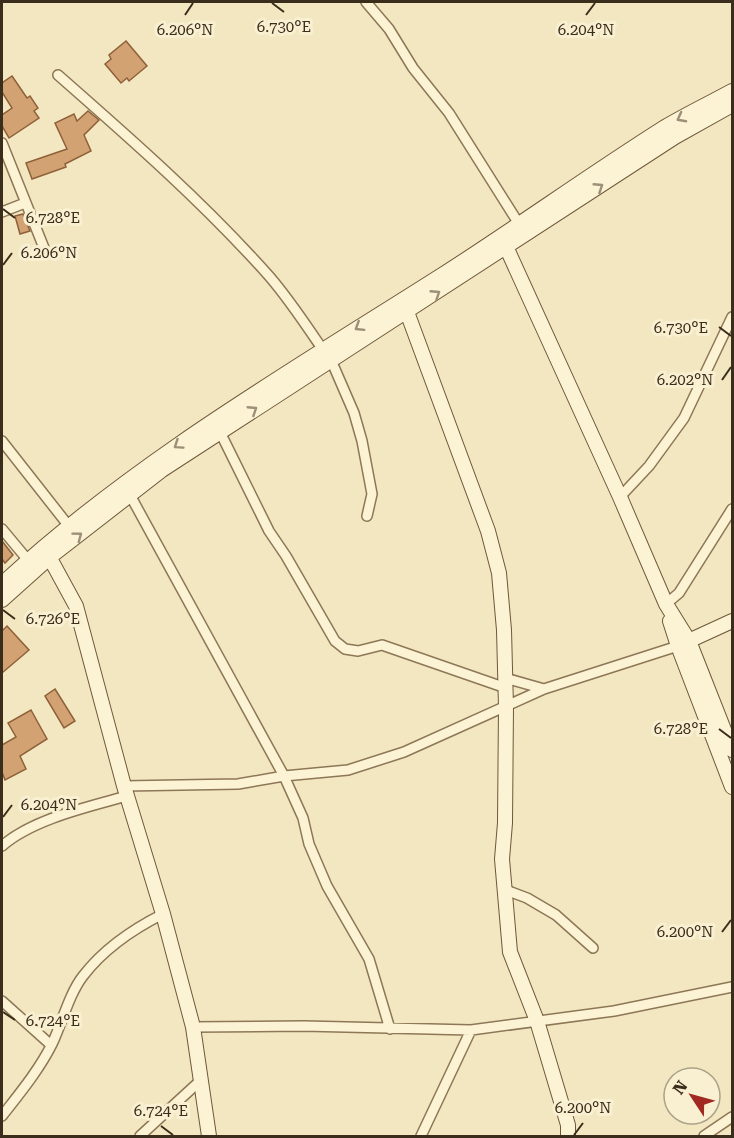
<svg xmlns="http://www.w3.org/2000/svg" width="734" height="1138" font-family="'Roboto Serif',serif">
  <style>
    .building { fill: #d3a273; stroke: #8e613a; stroke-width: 1.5 }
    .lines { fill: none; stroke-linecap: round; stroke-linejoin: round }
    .street-casing { stroke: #8d7756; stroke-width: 12 }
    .secondary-casing { stroke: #6f583a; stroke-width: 16 }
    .street { stroke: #fcf3d5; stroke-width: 9 }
    .secondary { stroke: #fcf3d5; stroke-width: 14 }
    .oneway { stroke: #9c9078 }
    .ticks { fill: none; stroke: #3b2d1c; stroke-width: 2 }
    .ticks-label { font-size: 15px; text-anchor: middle; fill: #3b2d1c; stroke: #f8f0d1; stroke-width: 6; stroke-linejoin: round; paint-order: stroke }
  </style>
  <rect width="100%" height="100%" fill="#f2e7c0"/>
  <path class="building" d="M126,41L147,66L129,81L127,78L121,83L105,64L111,59L109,55Z
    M12,76L27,98L30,96L38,108L34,111L39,118L9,138L2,126V115L12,108L2,92V83Z
    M88,111L99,120L84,135L91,151L65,164L66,167L32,179L26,163L67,149L55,123L74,114L77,121Z
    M23,214L30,231L20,234L15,216Z
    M2,541L13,555L5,563L2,559Z
    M7,626L29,650L2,673V631Z
    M55,689L75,721L64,728L45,696Z
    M31,710L47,739L20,756L26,769L5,780L2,772V745L16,737L8,723Z"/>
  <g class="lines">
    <defs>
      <path id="street" d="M366,2L389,29L413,68L449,113L519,224
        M58,75C131,139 204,203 269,276C289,299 306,325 323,350
        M2,143L46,253
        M2,212L25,203
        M331,360L354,413L362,441L372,494L367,516
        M220,432L269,531L286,556L335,641L345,649L358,651L382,645L506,688
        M2,441L68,525
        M130,495L284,776L303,818L309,844L327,886L369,959L390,1029
        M620,497L649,466L684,418L732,317
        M2,529L32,565
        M666,604L679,593L732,509
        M505,678L544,689
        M124,786L238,784L284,776L348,770L404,752L544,689L678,646
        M2,846C33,819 88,807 127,796
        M503,889L527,898L556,915L593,948
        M2,1001L51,1045
        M193,1027L304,1026L471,1030L614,1011L732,987
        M2,1116C20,1093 39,1070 52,1044C62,1023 69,994 83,976C103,950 133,929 163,914
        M140,1136L201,1080
        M421,1136L471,1030
        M704,1136L732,1117"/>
      <path id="secondary" d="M503,240L620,497L666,604L689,641L732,750
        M407,312L488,531L499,573L504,630L506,707L505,823L502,859L510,952L537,1021L568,1125V1136
        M46,551L76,606L124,786L163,914L193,1027L209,1136
        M2,584C134,462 291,371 442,275C517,227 589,175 665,127C687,114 710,103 732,91
        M2,600L50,557L162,470L675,137L732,105
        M670,621L678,646L732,787
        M682,644L732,621"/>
    </defs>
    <use href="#street" class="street-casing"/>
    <use href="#secondary" class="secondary-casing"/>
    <use href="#street" class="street"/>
    <use href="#secondary" class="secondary"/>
  </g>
  <defs><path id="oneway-chevron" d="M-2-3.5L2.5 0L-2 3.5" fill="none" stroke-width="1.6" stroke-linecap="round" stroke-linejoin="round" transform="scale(1.5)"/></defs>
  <g class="oneway">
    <use href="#oneway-chevron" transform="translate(681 118) rotate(152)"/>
    <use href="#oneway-chevron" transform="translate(599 187) rotate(-33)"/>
    <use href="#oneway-chevron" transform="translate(436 294) rotate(-33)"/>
    <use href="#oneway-chevron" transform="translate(359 327) rotate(148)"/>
    <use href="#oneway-chevron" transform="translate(253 410) rotate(-33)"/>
    <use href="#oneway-chevron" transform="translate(178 445) rotate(146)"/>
    <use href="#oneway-chevron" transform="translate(78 536) rotate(-37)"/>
  </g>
  <path class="ticks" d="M272,3L284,12M185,15L193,3M586,15L595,3M3,209L15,218M3,265L12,253M719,327L731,336M722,380L731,367M3,610L15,619M719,729L731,738M3,817L12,805M722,932L731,920M3,1012L15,1020M161,1126L173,1135M574,1135L583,1123"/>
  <g class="ticks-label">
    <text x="284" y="32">6.730°E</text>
    <text x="185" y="35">6.206°N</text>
    <text x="586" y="35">6.204°N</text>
    <text x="53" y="223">6.728°E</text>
    <text x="49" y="258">6.206°N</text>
    <text x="681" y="333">6.730°E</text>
    <text x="685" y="385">6.202°N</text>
    <text x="53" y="624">6.726°E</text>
    <text x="681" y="734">6.728°E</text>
    <text x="49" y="810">6.204°N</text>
    <text x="685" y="937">6.200°N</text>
    <text x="53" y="1026">6.724°E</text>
    <text x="583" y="1113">6.200°N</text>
    <text x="161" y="1116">6.724°E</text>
  </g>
  <rect width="734" height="1138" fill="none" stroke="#3b2d1c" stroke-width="6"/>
  <g transform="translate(692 1096) rotate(306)"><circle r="28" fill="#f8f0d1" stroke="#aca289" stroke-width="1.5"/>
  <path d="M0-4.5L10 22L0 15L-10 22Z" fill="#a12921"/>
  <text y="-9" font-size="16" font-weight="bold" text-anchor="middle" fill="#3b2d1c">N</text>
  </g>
</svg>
